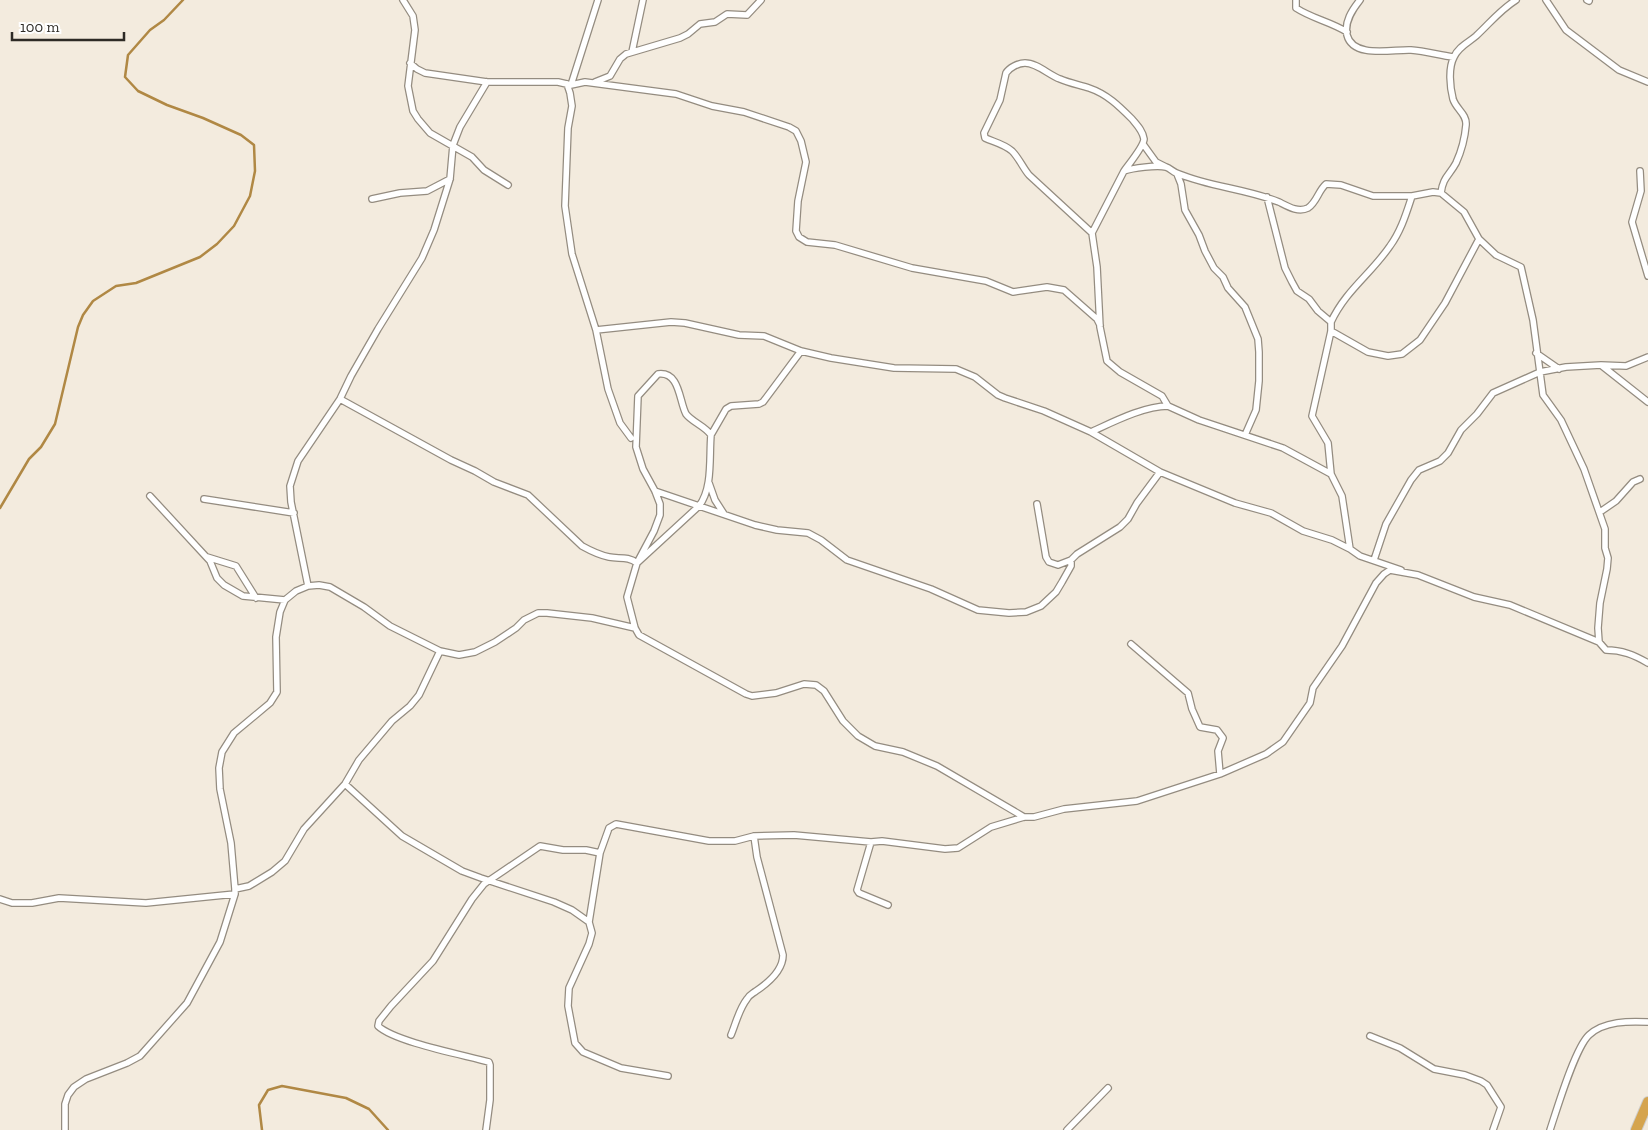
<svg xmlns="http://www.w3.org/2000/svg" width="1648" height="1130" font-family="'Zilla Slab',serif">
  <style>
    .lines { fill: none; stroke-linecap: round; stroke-linejoin: round }
    .stream { stroke: #b08844; stroke-width: 2.5 }
    .street-casing { stroke: #948c80; stroke-width: 8 }
    .highway-casing { stroke: #cdcccb; stroke-width: 12 }
    .street { stroke: #fff; stroke-width: 5.5 }
    .highway { stroke: #d5a44e; stroke-width: 10 }
  </style>
  <rect width="100%" height="100%" fill="#f3ebde"/>
  <g class="lines">
    <path class="stream" d="M0,508L29,459L41,447L55,424L78,327L83,315L93,301L116,286L136,283L200,257L217,244L234,226L250,196L255,171L254,145L241,135L203,118L167,105L138,91L125,77L128,55L150,30L164,20L183,0
      M262,1130L259,1105L268,1090L282,1086L346,1098L369,1109L388,1130"/>
    <defs>
      <path id="street" d="M403,0L413,16L415,30L408,86L413,111L418,119L430,133L472,157L484,170L508,185
        M1296,0V8C1313,19 1329,21 1347,32
        M1360,0C1352,10 1344,22 1347,35C1353,59 1393,49 1411,50C1425,51 1439,55 1453,57
        M1546,0L1566,30L1619,70L1648,82
        M1587,0L1589,1
        M632,52L643,0
        M410,63L417,69L425,73L487,82H558L571,85L585,82L676,94L712,106L744,112L789,127L796,131L801,141L806,162L798,201L796,231L799,237L807,242L835,245L912,268L986,281L1013,292L1047,287L1064,290L1097,319L1100,325
        M595,82L610,76L620,59L626,54L680,38L688,34L700,24L715,22L727,14L747,15L761,0
        M567,84L570,93L572,106L568,128L565,206L572,254L596,330L608,389L620,423L631,438
        M571,85L598,0
        M1143,144L1156,162L1166,167
        M1640,171L1641,191L1632,222L1648,276
        M1177,174L1181,184L1185,210L1199,235L1205,251L1214,268L1223,277L1228,288L1245,307L1258,339L1259,352V381L1256,410L1245,435
        M1441,193C1443,177 1449,176 1456,163C1461,152 1465,137 1466,125C1467,114 1456,109 1453,99C1450,87 1448,68 1454,57C1458,47 1469,42 1476,36C1490,23 1500,10 1516,0
        M1267,197L1285,268L1292,282L1297,291L1309,299L1318,311L1331,322V331L1312,416L1328,443L1331,474
        M372,199L400,193L427,191L450,179
        M1092,233L1029,175C1023,168 1019,158 1012,151C1004,144 994,142 985,138L984,133L1000,100L1006,73C1009,68 1018,63 1025,63C1037,63 1049,75 1060,79C1069,83 1080,85 1089,88C1107,94 1119,106 1132,119C1137,125 1143,131 1144,139C1144,146 1129,164 1124,171
        M1331,322C1346,290 1371,274 1390,246C1401,231 1406,214 1412,196
        M596,330L671,322L685,323L739,335L764,336L801,351L831,358L894,368L956,369L975,377L998,395L1005,398L1044,411L1091,432C1113,422 1144,406 1168,406
        M1331,331L1368,352L1388,356L1402,354L1420,340L1445,303L1479,239
        M1536,353L1559,369
        M1601,365L1626,366L1648,357
        M340,399L451,460L475,471L494,482L528,495L582,546C591,551 599,555 609,557C619,559 628,556 637,563
        M1091,432L1160,472L1235,503L1271,513L1303,531L1332,540L1350,549
        M711,435L726,409L731,406L759,404L763,402L801,351
        M709,483L715,500L724,514
        M655,491L755,525L777,530L808,533L821,540L847,560L931,589L978,610L1009,613L1026,612L1041,606L1056,592L1062,582L1071,566V560
        M150,496L210,561L217,578L224,585L243,596L285,600
        M204,499L294,513
        M1037,504L1046,557L1049,562L1058,565L1071,560L1077,554L1120,527L1128,519L1137,503L1160,472
        M1600,512L1616,501L1633,482L1640,479
        M207,557L236,566L256,598
        M1374,560L1386,524L1411,480L1419,470L1440,461L1448,453L1461,430L1477,414L1493,393L1540,372L1566,367L1601,365L1648,402
        M637,563L699,506C713,488 709,457 711,435C705,426 692,422 686,414C679,401 680,371 658,374L638,396L636,447L643,469L655,491L660,504V515L654,531L637,563L627,597L635,628L639,635L746,694L752,696L776,693L804,684L816,685L824,691L843,721L858,736L875,746L903,752L937,766L1024,817
        M1401,570L1360,556L1350,549L1342,496L1331,474L1283,448L1199,420L1168,406L1162,396L1120,372L1107,361L1100,327L1097,267L1092,233L1124,171C1133,168 1156,165 1166,167C1170,168 1174,173 1179,174C1211,187 1247,189 1279,202C1287,206 1298,213 1308,208C1317,202 1318,191 1326,184L1341,185L1373,196H1412L1433,192L1441,193L1464,212L1479,239L1496,255L1521,267L1533,320L1543,395L1561,420L1584,469L1605,529V548L1608,558L1607,569L1600,603L1598,628L1599,642
        M308,586L291,502L290,486L298,461L340,399L351,376L378,329L422,258L434,230L450,179L453,145L460,127L487,82
        M1131,644L1188,693L1192,709L1200,727L1217,730L1223,738L1218,751L1220,774
        M345,784L402,836L462,871L481,878L554,902L572,910L589,922
        M871,842L857,890L859,893L888,905
        M235,889L249,886L272,872L285,861L304,829L345,784L359,760L392,721L410,706L419,695L440,651
        M0,899L12,903H32L59,898L146,903L235,894
        M731,1035C736,1023 739,1009 747,999C749,995 752,994 756,991C768,983 783,970 783,955L757,857L754,836
        M1370,1036L1400,1048L1434,1069L1465,1075L1481,1081L1487,1085L1501,1107L1493,1130
        M668,1076L621,1068L583,1052L575,1043L568,1006L569,988L589,944L592,933L589,922L600,853L609,828L616,824L709,841H735L754,836L794,835L871,842L882,841L945,849L958,848L991,827L1024,817H1034L1064,809L1137,801L1220,774L1266,754L1283,742L1310,703L1313,688L1342,646L1376,583L1384,574L1390,570L1418,575L1474,597L1510,605L1599,642L1606,650C1622,650 1634,655 1648,663
        M65,1130V1104L68,1095L74,1087L86,1079L127,1063L140,1056L187,1003L220,942L235,894V889L231,843L220,789L219,768L222,752L234,733L270,703L277,692L276,637L280,612L285,600L296,591L308,586L319,585L330,587L364,607L390,626L440,651L459,655L475,652L495,642L516,628L524,620L538,613H547L592,618L635,628
        M486,1130L490,1100V1065L489,1062C464,1055 395,1042 378,1026L379,1021L391,1006L433,961L472,899L484,884L540,846L563,850H586L600,853
        M1067,1130L1108,1088
        M1550,1130C1557,1109 1575,1048 1589,1035C1604,1021 1629,1021 1648,1022"/>
      <path id="highway" d="M1636,1130L1648,1102"/>
    </defs>
    <use href="#street" class="street-casing"/>
    <use href="#highway" class="highway-casing"/>
    <use href="#street" class="street"/>
    <use href="#highway" class="highway"/>
  </g>
  <path d="M12 32v8h112v-8" fill="none" stroke="#2d2a25" stroke-width="2.5"/>
  <text x="20" y="32" font-size="15" fill="#2d2a25" stroke="#ffffff" stroke-width="4" paint-order="stroke">100 m</text>
</svg>
